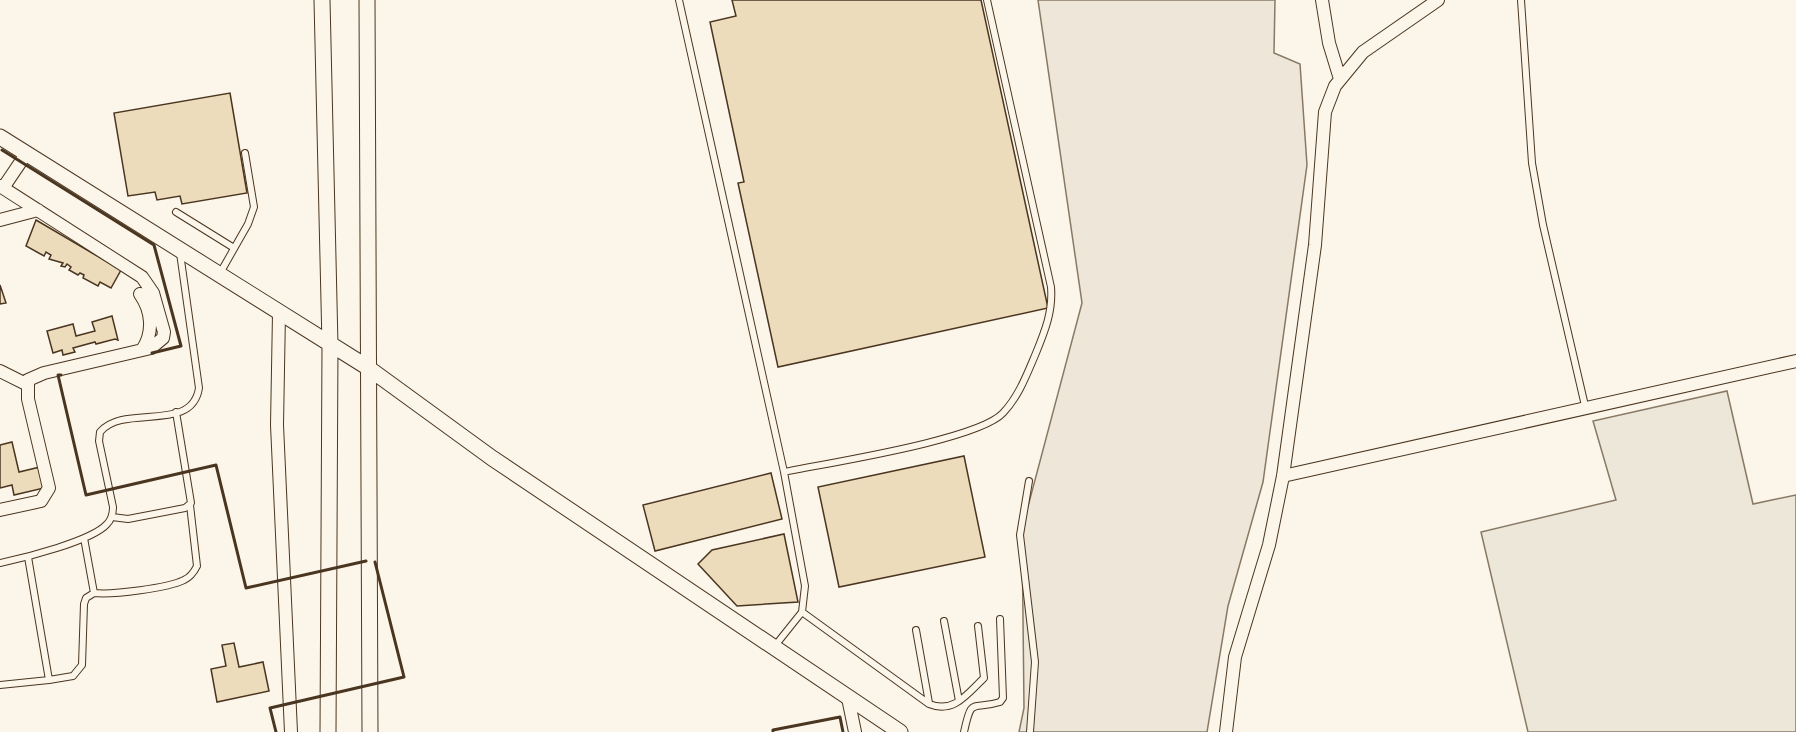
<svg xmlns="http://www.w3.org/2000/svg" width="1796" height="732" font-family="'Nunito Sans',sans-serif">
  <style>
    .green { fill: #ede6d9; stroke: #887966; stroke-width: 1.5 }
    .parking { fill: #ede7d9; stroke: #887966; stroke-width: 1.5 }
    .building { fill: #ecdcbc; stroke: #4a3520; stroke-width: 1.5 }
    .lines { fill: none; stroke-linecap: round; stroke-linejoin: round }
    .service-casing { stroke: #4a3520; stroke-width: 8 }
    .minor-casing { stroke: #4a3520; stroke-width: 14 }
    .tertiary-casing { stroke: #4a3520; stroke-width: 17 }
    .service { stroke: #fbf6e9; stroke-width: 6 }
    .minor { stroke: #fbf6e9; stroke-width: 12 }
    .tertiary { stroke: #fbf6e9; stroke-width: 15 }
    .wall { stroke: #4a3520; stroke-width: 3 }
  </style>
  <rect width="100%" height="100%" fill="#fbf6e9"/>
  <path class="green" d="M1038,0H1275L1274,53L1300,64L1307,165L1263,482L1228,606L1207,732H1019L1024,708L1022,529L1082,303Z"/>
  <path class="parking" d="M1727,391L1753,504L1796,495V732H1528L1481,532L1616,500L1593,421Z"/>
  <path class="building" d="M732,0H981L1048,308L778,367L738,183L744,182L710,22L736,16Z
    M230,93L247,193L182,204L180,196L157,200L155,192L128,196L114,113Z
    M36,220L121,270L111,288L100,282L98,286L83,278L84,275L80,273L78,275L69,270L71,267L67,264L65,267L61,266L63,263L49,259L51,255L46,252L44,256L26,246Z
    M0,285L6,303L0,304Z
    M112,316L118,340L115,339L96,344L95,342L73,348L75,352L63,355L62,350L53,353L47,331L73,324L76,336L95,331L92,322Z
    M12,442L19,472L40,467L44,488L14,495L12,485L0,488V445Z
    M964,456L985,557L839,587L818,487Z
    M771,473L782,519L655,551L643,505Z
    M784,534L798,602L737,606L698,564L712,550Z
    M234,643L239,667L263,662L269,691L217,702L211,669L226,666L222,645Z"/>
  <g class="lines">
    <defs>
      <path id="service" d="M679,0L784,472L805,586L802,612L774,647
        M1521,0L1532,163L1543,225L1586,410
        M176,212L234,248
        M219,275L248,224L254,207L245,153
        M784,472C827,463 978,440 1003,413C1019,396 1027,374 1036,353C1045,331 1053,311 1051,287L987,0
        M1029,481L1020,535L1035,662L1030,732
        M112,517L128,519L185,508L191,503L176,412
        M84,538L94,593C113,595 168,588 184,580C191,577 194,572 197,566L190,505
        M0,563C24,558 92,541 107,524C112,519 113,514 113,507L99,441L100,432C124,403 192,434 199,388L180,253
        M802,612L929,704C954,714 967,694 984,678L978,626
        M944,621L959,701
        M916,630L929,703
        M49,680L73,676L82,665L84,604L86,598L94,593
        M0,685L49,680L28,557
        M964,732C972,695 972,711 1000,702L1003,698L1000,619"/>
      <path id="minor" d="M1322,0L1329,43L1340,79
        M0,186L142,277L153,293L164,332L163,338L151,348L44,373L28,380V399L49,488L41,501L0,510
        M3,188L26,154
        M0,220L38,210
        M140,294C152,311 154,333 142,350
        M279,313L277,425L291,732
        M0,371L26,384
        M1283,476L1796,361
        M848,698L855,732
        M1226,732L1235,657L1269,545L1283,476L1315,245L1325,112L1335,86L1363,52L1438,0"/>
      <path id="tertiary" d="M322,0L330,345L328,732
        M367,0L370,732
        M0,137L367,367L492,458L900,732"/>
    </defs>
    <use href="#service" class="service-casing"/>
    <use href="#minor" class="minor-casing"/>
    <use href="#tertiary" class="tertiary-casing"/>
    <use href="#service" class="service"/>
    <use href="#minor" class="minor"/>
    <use href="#tertiary" class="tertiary"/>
    <path class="wall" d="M2,150L154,245L181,346L152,353
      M61,375H58L86,495L216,465L246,588L366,561
      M276,732L270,708L404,677L375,562
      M773,732V730L840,717L843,732"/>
  </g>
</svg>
